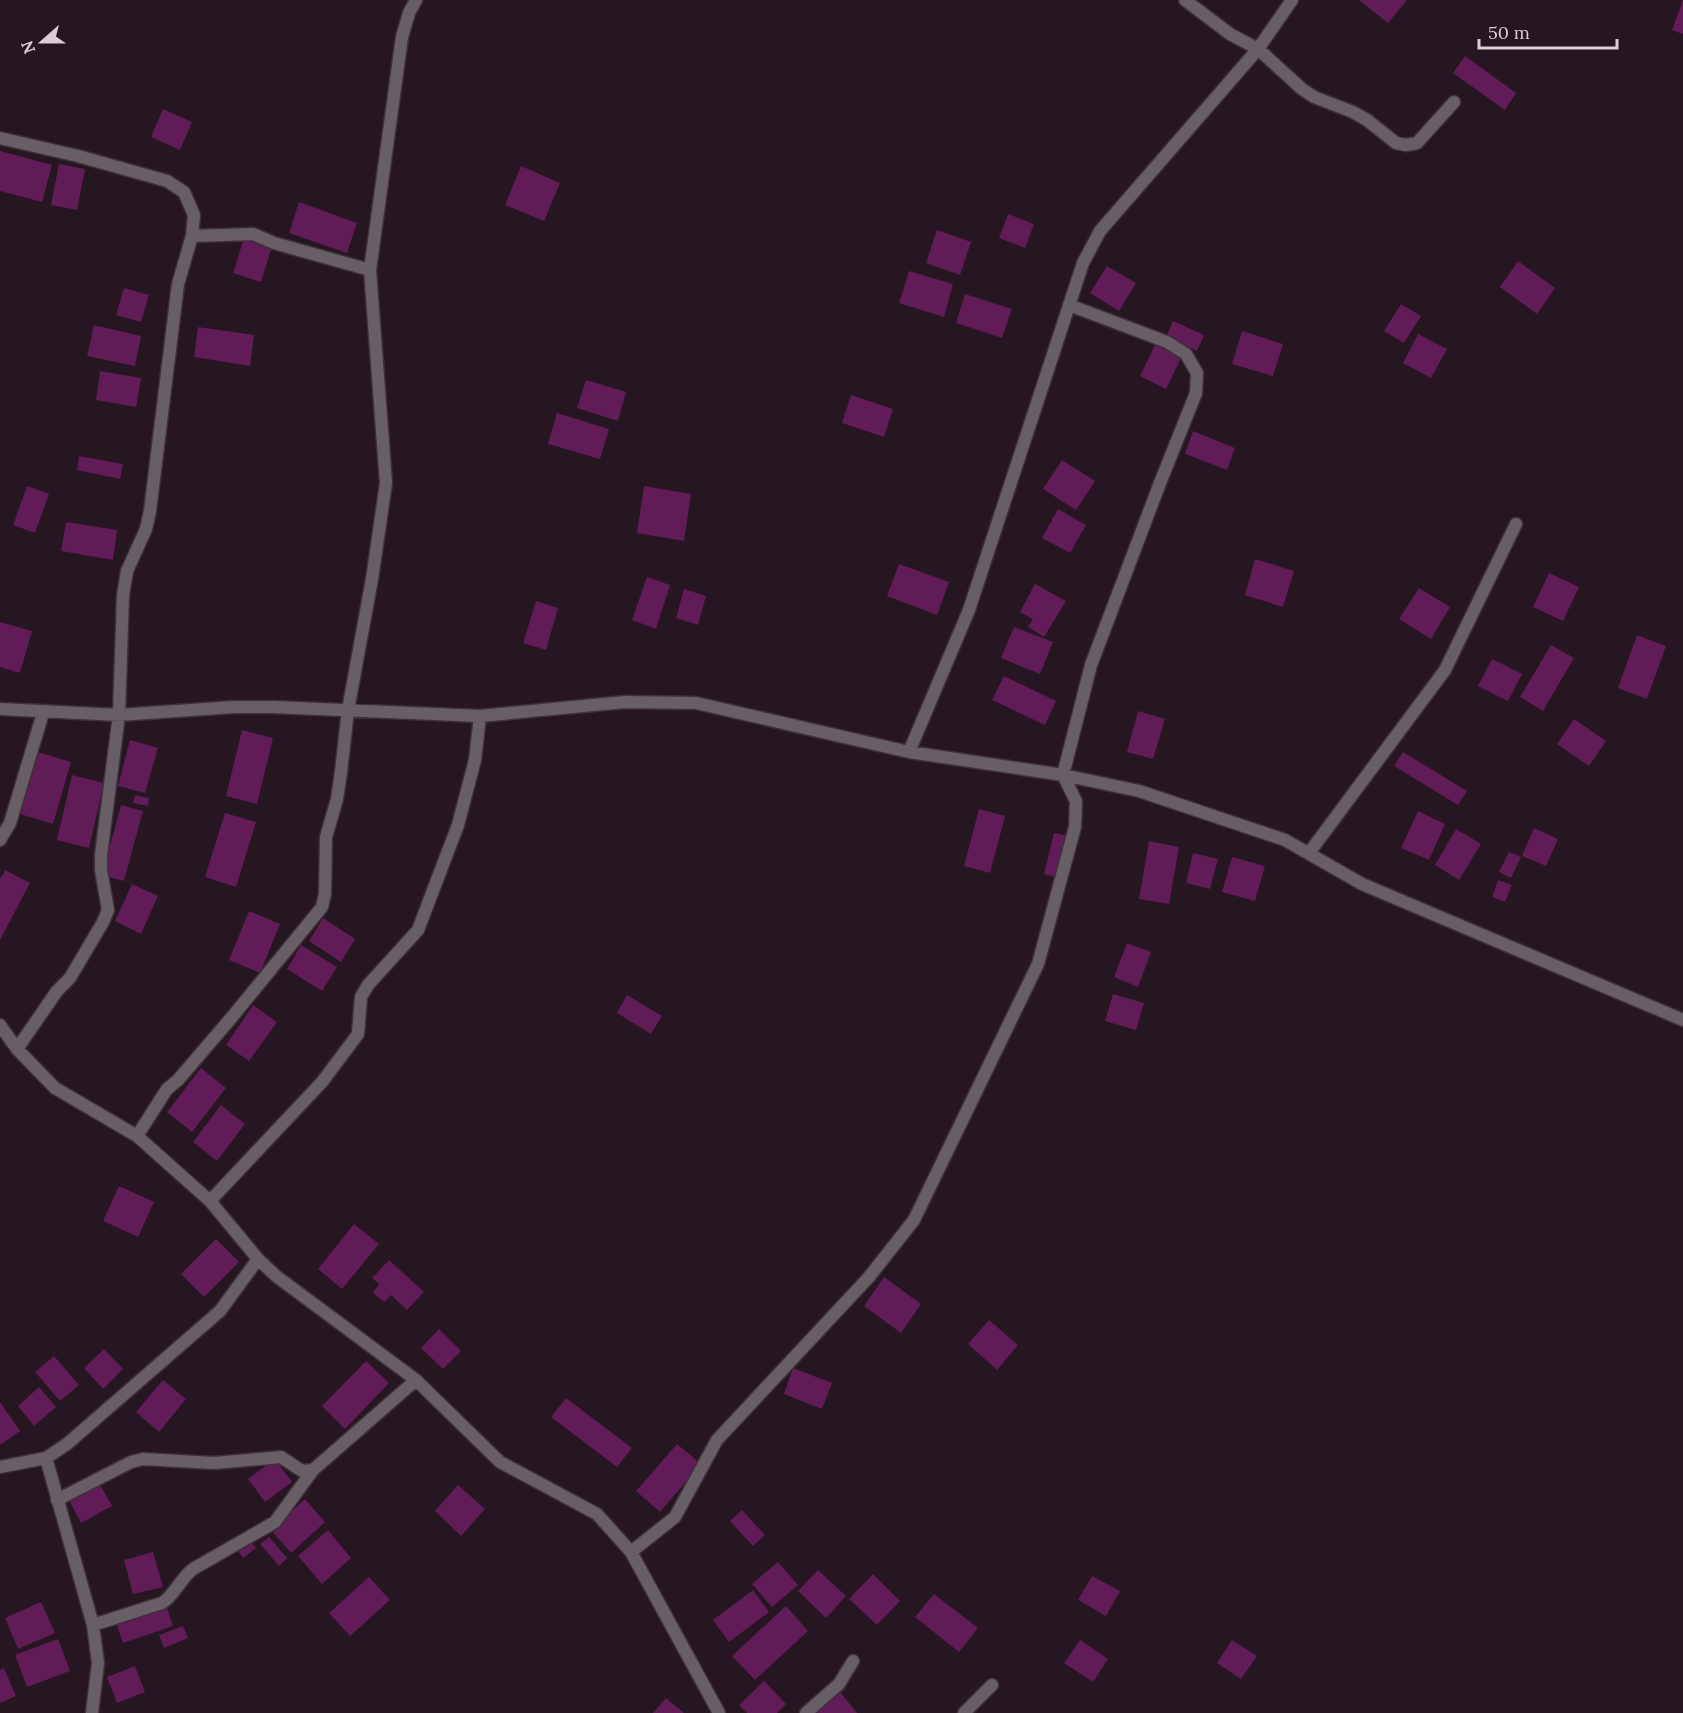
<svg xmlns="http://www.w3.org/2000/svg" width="1683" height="1713" font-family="Lora,serif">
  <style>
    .building { fill: #611b57 }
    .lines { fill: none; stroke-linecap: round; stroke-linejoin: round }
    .street-casing { stroke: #3e303b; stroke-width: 15 }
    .street { stroke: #685f66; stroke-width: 12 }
  </style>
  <rect width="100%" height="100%" fill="#251622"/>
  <path class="building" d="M1359,0H1407L1388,23Z
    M1683,0V34L1672,30Z
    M1465,56L1516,93L1505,110L1453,73Z
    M163,109L192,122L180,150L151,137Z
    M0,151L52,165L42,202L0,191Z
    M59,164L85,169L77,210L51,205Z
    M521,166L560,183L544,221L505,205Z
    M299,202L357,223L347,253L289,233Z
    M1008,214L1034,224L1025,248L999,238Z
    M937,230L971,242L960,275L926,263Z
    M244,238L272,246L261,282L233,273Z
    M1518,261L1555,288L1537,314L1500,287Z
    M1107,266L1136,283L1119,311L1090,293Z
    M909,271L953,284L944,317L899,303Z
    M124,288L149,295L141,322L116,315Z
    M965,294L1012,309L1002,338L956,323Z
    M1401,304L1421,316L1404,343L1384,331Z
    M1173,321L1204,335L1197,351L1166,337Z
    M94,325L141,336L135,366L87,356Z
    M198,327L254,335L250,366L194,357Z
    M1242,331L1283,344L1273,376L1232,364Z
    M1418,334L1447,349L1431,378L1403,363Z
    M1156,343L1182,356L1166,389L1140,376Z
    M100,371L141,378L136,407L96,400Z
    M586,380L626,392L618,421L577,408Z
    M851,395L893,409L884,437L842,423Z
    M557,413L609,429L600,459L548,444Z
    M1193,431L1235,448L1227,470L1185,454Z
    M79,456L123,464L120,479L77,470Z
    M1062,460L1095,481L1076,510L1043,489Z
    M27,486L49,494L35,533L13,525Z
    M644,486L691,494L684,541L637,533Z
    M1058,509L1086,525L1070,553L1042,538Z
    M66,522L117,530L113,560L61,551Z
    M1255,559L1294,571L1283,607L1245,595Z
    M899,564L949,582L937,615L887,596Z
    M1549,573L1579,587L1563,621L1533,607Z
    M647,577L670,585L656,629L632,620Z
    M1035,584L1066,601L1044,637L1028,627L1033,619L1020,612Z
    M1419,588L1450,607L1431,639L1399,619Z
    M684,589L706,596L698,625L676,618Z
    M536,601L558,608L546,650L523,643Z
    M0,622L32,631L20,673L0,667Z
    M1014,627L1053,642L1040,674L1001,658Z
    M1637,635L1666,646L1647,699L1618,688Z
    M1551,645L1574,658L1543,711L1520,697Z
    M1492,659L1522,674L1508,701L1478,686Z
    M1004,676L1056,701L1045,725L992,700Z
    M1138,711L1165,719L1153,759L1127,752Z
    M1574,719L1606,741L1589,766L1557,744Z
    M242,730L273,738L257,804L226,796Z
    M130,740L158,748L145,793L118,786Z
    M38,752L71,762L53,824L20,814Z
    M1403,752L1467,791L1458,805L1394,766Z
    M72,775L104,783L89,848L57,840Z
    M135,795L149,798L148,806L133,803Z
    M121,805L143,811L124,881L102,875Z
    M979,809L1005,816L990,873L964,866Z
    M1418,811L1445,824L1429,860L1401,848Z
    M225,813L256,822L236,887L205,877Z
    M1534,828L1558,839L1546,866L1522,856Z
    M1456,829L1481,844L1459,880L1435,865Z
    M1054,833L1069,836L1058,878L1044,874Z
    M1149,841L1179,847L1169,904L1139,899Z
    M1509,852L1521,857L1511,878L1499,872Z
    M1193,853L1218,859L1210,889L1186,883Z
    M1232,857L1265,866L1255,901L1222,892Z
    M5,870L30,883L0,940V879Z
    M1498,880L1512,885L1505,902L1492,897Z
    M132,884L158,896L141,934L115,921Z
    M249,911L280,924L260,973L229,960Z
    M323,918L355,939L341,962L309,941Z
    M1127,943L1151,952L1138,987L1114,977Z
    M301,945L337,967L322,991L287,969Z
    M1113,994L1144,1003L1136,1030L1105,1021Z
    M627,995L662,1016L651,1034L617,1013Z
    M253,1005L277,1022L249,1061L226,1045Z
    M201,1068L226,1088L192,1132L167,1112Z
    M221,1105L245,1124L217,1161L193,1142Z
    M119,1186L154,1202L138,1237L103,1221Z
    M354,1224L379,1244L342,1289L318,1269Z
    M216,1239L239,1262L204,1297L181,1274Z
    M389,1260L424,1292L407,1310L391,1295L384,1302L373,1293L379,1284L372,1278Z
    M884,1277L921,1304L901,1333L864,1306Z
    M989,1320L1018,1345L997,1370L968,1344Z
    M439,1329L461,1351L443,1369L421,1348Z
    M104,1349L123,1369L103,1389L84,1368Z
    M54,1356L79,1385L60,1401L35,1372Z
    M366,1361L389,1383L345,1429L322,1406Z
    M793,1368L832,1383L822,1409L784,1394Z
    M163,1380L186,1399L159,1432L136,1412Z
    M39,1387L56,1407L34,1426L18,1406Z
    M566,1398L632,1448L617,1467L551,1417Z
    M0,1402L20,1431L0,1445Z
    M677,1444L701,1464L660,1512L636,1491Z
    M275,1459L292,1482L265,1502L248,1479Z
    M98,1481L112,1506L81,1523L68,1498Z
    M458,1485L485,1509L461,1536L435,1511Z
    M305,1499L325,1522L291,1553L271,1530Z
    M742,1510L765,1535L753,1546L730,1521Z
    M328,1530L351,1558L322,1584L298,1556Z
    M269,1537L287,1558L279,1566L260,1544Z
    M250,1541L256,1548L243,1558L238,1551Z
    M153,1552L163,1587L133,1594L124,1560Z
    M778,1562L798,1585L772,1607L752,1584Z
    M818,1570L846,1596L826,1618L798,1591Z
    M873,1574L900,1601L877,1625L849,1599Z
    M1092,1576L1120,1591L1106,1616L1078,1600Z
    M369,1577L390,1600L350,1636L329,1613Z
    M753,1590L769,1612L729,1642L713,1620Z
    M934,1594L978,1628L959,1652L915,1617Z
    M41,1602L55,1633L18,1649L5,1618Z
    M166,1605L173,1626L123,1643L116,1622Z
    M786,1606L808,1631L755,1680L732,1656Z
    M183,1626L188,1638L164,1648L159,1635Z
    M58,1639L70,1671L27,1687L15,1655Z
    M1080,1640L1108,1659L1093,1682L1064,1663Z
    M1232,1640L1257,1656L1241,1679L1217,1663Z
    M135,1666L145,1692L117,1703L107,1677Z
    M4,1668L16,1696L0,1703V1670Z
    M764,1681L786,1704L777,1713H747L739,1705Z
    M839,1691L857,1713H812Z
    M666,1698L684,1713H653Z"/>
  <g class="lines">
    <defs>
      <path id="street" d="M1185,0L1230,34L1258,49L1302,89L1314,97L1353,112L1367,120L1396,143L1406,145L1417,143L1454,102
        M0,138L78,156L167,181L184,192L194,215L192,236L178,284L150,511L146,529L127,571L123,595L119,715L101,855V870L108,910L103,922L70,978L57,991L17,1049
        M192,236L253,234L274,243L370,270
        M0,709L119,715L234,707H273L480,716L625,702L696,703L909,752L1063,775L1139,791L1285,840L1362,884L1683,1020
        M909,752L969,610L1083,263L1100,231L1258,49L1292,0
        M0,840L10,823L43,713
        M1309,853L1445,670L1516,524
        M0,1025L17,1049L55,1088L137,1136L210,1201L258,1259L276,1276L416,1380L500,1462L597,1514L631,1552L719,1713
        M137,1136L167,1089L178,1080L232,1017L322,907L325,894L326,837L337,799L341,772L348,710L372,579L386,483L370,270L402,37L409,13L416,0
        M210,1201L322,1082L358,1034L361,997L368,985L418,930L458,825L475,760L480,716
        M46,1458L93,1625L98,1663L92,1713
        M0,1467L46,1458L67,1444L220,1311L258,1259
        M57,1500L131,1462L143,1459L214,1463L281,1457L302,1471L313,1470L416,1380
        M631,1552L675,1517L717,1440L869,1277L914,1220L1038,964L1075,827L1076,801L1063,775L1091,665L1160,483L1196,393L1197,373L1186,354L1167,342L1069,305
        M93,1625L162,1603C174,1596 180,1579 193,1569L275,1522L313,1470
        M806,1713L839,1684L853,1661
        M964,1713L992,1685"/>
    </defs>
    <use href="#street" class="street-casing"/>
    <use href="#street" class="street"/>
  </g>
  <g transform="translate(42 42) rotate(249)" stroke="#251622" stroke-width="4.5" paint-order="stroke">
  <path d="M0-4.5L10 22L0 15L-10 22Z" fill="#d9ced6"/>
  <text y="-9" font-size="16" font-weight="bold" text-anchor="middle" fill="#d9ced6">N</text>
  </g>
  <path d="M1479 39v9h138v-9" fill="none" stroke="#d9ced6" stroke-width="3"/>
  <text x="1488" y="39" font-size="18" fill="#d9ced6" stroke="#251622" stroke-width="4.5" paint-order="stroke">50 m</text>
</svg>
